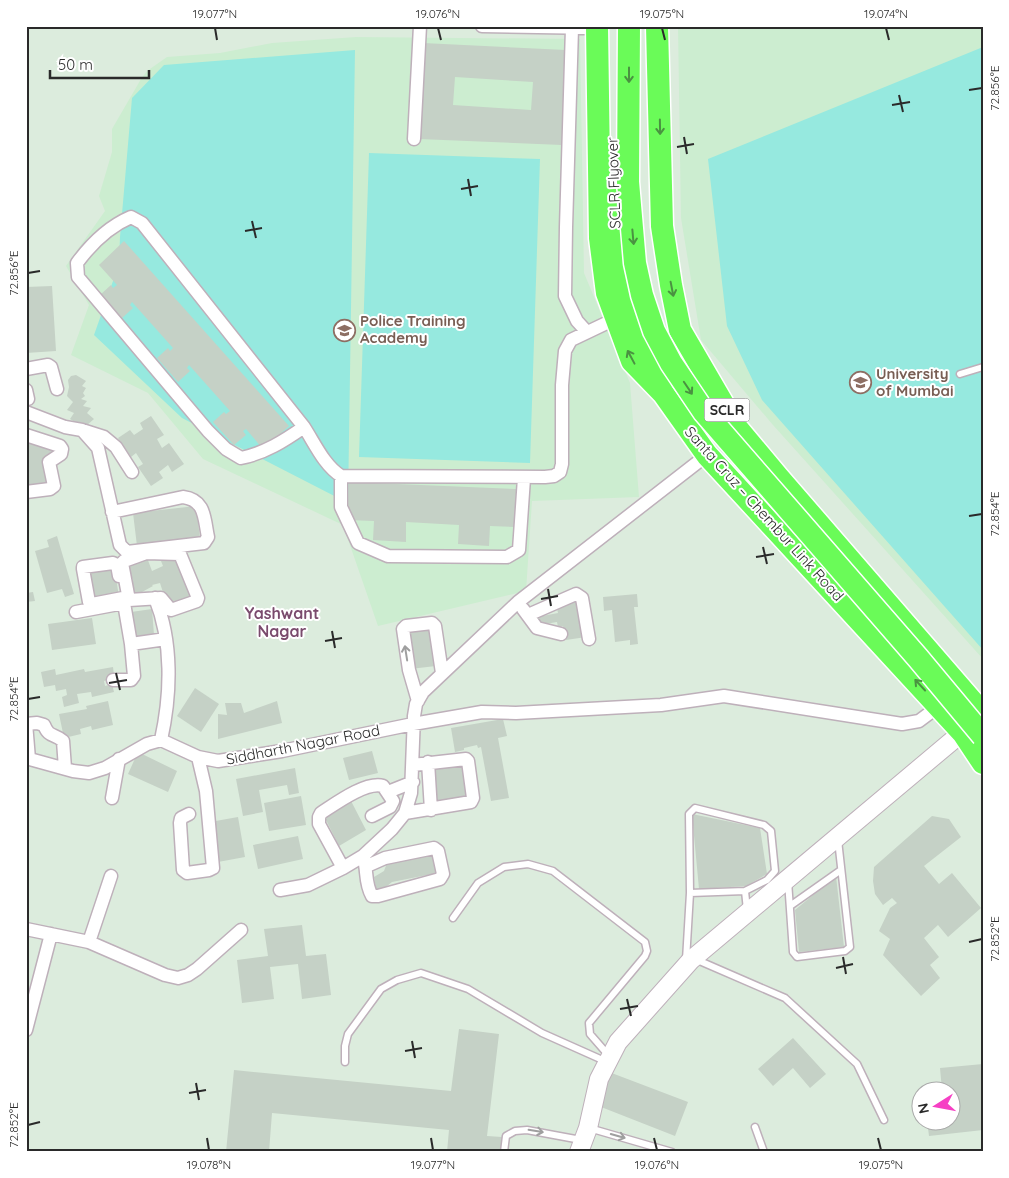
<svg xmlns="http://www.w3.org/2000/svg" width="1009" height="1178" font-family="Quicksand,sans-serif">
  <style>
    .education { fill: #ccedd0 }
    .pitch { fill: #96e9df }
    .building { fill: #c5d1c6; fill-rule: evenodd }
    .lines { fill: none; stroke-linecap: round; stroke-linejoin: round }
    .lane-casing { stroke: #beb0ba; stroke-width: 9 }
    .street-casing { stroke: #beb0ba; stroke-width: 15 }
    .secondary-casing { stroke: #beb0ba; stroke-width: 20 }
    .highway-casing { stroke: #fff; stroke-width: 25 }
    .lane { stroke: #fff; stroke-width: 6 }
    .street { stroke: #fff; stroke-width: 12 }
    .secondary { stroke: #fff; stroke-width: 18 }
    .highway { stroke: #6afb58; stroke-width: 22 }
    .highway-bridge-casing { stroke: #fff; stroke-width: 25; stroke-linecap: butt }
    .highway-bridge { stroke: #6afb58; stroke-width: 22 }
    .oneway { stroke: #4a9241 }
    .oneway2 { stroke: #9f9f9f }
    .ticks { fill: none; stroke: #2a2a2a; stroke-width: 2 }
    .labels { text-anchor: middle; stroke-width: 4; stroke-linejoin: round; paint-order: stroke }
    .shield { fill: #fff; stroke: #6a6a6a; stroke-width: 1 }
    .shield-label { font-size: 14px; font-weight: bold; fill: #2a2a2a }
    .street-label { font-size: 15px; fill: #2a2a2a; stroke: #fff }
    .education-label { font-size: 15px; font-weight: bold; fill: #785e54; stroke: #fff; text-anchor: start }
    .neighbourhood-label { font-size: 16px; font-weight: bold; fill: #7a4b6d; stroke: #fff }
    .neatline { fill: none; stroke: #2a2a2a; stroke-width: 2 }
    .ticks-label { font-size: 12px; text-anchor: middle; fill: #2a2a2a }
  </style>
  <rect width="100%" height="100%" fill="#dcecdd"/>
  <path class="education" d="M678,26H983V659L773,425L701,340L681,218Z
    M356,37L580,39L584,273L630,383L639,497L532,501L526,591L378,626L343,525L203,459L148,393L71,355L89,305L66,266L105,211L99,196L112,152V129L141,79L147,71L167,57L220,53L272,43Z"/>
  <path class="pitch" d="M983,47V650L762,400L727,326L708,159Z
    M355,50L348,503L182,418L94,335L119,264L120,237L132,98L164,65Z
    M369,153L540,159L530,463L359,457Z"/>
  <path class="building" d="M423,43L566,50L562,145L419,139ZM455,77L533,82L531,110L453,105Z
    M124,241L289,426L263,449L246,429L243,431L246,435L234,445L213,422L224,412L226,414L230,411L189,365L187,368L190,371L178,382L157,358L168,348L170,351L173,348L132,302L130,305L133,308L121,319L100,295L111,285L113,288L117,285L99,265Z
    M52,286L56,351L26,353V287Z
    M76,375L86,381L82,386L86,388L83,393L85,396L81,399L87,401L83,406L91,408L87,413L94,419L86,426L78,424L70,419L74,413L67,410L73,402L67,396L69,387L68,380L71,376Z
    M151,416L164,435L157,439L162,448L169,443L184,464L172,472L168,465L159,472L163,478L151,486L138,467L143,464L136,453L131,457L118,438L130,430L134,435L143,429L140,423Z
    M26,441L56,446L48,484L30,489L26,472Z
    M349,482L516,489L515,527L490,526L489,546L458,544L459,525L406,522V542L373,540L374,521L348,520Z
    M196,506L200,538L137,546L133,513Z
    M57,536L74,594L65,597L62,589L47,593L35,551L49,547L47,540Z
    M146,555L152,571L163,566L161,561L179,556L194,598L167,605L160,583L152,585L153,586L142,592L143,597L132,599L129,583L133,581L128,564Z
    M114,565L119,597L92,602L86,570Z
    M33,592L35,601L26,602V593Z
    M637,594L638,607H634L638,644L630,645V640L615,642L612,610L604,611L603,597Z
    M581,599L586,637L566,640L563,626L558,627L557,622L539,625L537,617L558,613L556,604Z
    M152,609L154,635L134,638L131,612Z
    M92,618L96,644L52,650L48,624Z
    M431,626L436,666L410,669L405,630Z
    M113,667L114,675L111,679L104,681L105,686L112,684L114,692L92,697L91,692L77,694L79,703L64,707L62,697L67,695L66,689L56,691L55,685L44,687L41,672L55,669L56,675L84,669L85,672Z
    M195,688L219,704L201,732L177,716Z
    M108,701L113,725L92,730L91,726L80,729L81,734L64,738L59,714L87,709L86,706Z
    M277,701L282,723L218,739V714L227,715L225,703H241L244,713Z
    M503,719L507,736L498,738L509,798L491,801L481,747L478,748L477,745L464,748V750L455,752L451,728Z
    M372,751L378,773L349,780L343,758Z
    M138,752L177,771L168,792L128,774Z
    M466,761L471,801L436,805L431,765Z
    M295,768L299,793L289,795L287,785L259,790L263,812L243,816L236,779Z
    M301,796L306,825L269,831L264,803Z
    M350,799L366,830L339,846L324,816Z
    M692,814L760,828L767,874L746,886L699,889Z
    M932,816L949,819L961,837L924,866L939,884L952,873L981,908L948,937L938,925L924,938L939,957L930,965L940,978L921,996L883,955L890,939L879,931L890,908L897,903L892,898L883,905L875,894L873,881L874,867Z
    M238,817L245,857L218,862L210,822Z
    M298,836L303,859L258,869L253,845Z
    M433,852L437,873L392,882L377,894L374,877L384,871L387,863Z
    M836,876L844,947L799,952L795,910Z
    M302,925L306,956L326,954L331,995L302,999L298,964L270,967L274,999L242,1003L237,960L268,956L264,929Z
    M459,1029L499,1034L487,1136L502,1137L501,1152H447L449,1130L272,1113L269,1152H226L234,1070L451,1091Z
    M793,1038L826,1074L810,1088L793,1068L773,1086L758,1069Z
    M983,1064V1130L929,1136L927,1120H952V1090H942L940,1068Z
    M609,1072L688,1102L675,1136L596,1105Z"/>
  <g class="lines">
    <defs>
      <path id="lane" d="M960,374L983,367
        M788,881L793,952L797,957L845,951L850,947L838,840
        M745,891L747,910
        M790,906L841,870
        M453,918L478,883L504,867L528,864L553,871L645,942L647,951L645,956L589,1023L590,1034L610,1057
        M695,959L785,998L857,1064L884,1120
        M686,960L690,893L689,814L695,808L764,825L771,831L775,871L767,880L745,891L690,893
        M345,1062V1046L348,1034L381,989L397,980L421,973L468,989L542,1033L607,1062
        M755,1127L764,1152
        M589,1128L672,1152
        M504,1152L506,1136L515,1131L527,1130L581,1140"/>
      <path id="street" d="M482,26L597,28
        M572,28L566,227L565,296L577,321L587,332
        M414,139L420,26
        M26,369L48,365L51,367L57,389
        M26,390L28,399
        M26,412L65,427L82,430L104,437L116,447L132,472
        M304,427C284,441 265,453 241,458L226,449L208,431L78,277L77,263C91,244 110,226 131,217L142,223L304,427C315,444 324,465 341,476L545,477L554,476L560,472L562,464V385L565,351L571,340L615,319
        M82,430L98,448L120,545L127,552L204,543L208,537C204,519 206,500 183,497L112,512
        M26,435L60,446L62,449L61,454L49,462L54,486L50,489L26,492
        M341,476V507L358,543L388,556L507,557L519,550L524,478
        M146,553L180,554L198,598L197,601L171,610L161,598L129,600L122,563L124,561Z
        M119,576L117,565L113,563L83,567V569L89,602L92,604L123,598
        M155,598C173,642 171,695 161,740
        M523,609L537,628L561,634
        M76,612L124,603L131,644L166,639
        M528,615L576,594L582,598L589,639
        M113,680H131L134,676L131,644
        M418,701L409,670L403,629L406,626L432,623L435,626L442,673
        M26,723L29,759
        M26,724L37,723L44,725C49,738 54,733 63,741L65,768
        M26,758L73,771L89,773L105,768L147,744L161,740L198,757L218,761L282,751L413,724L482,712L516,713L661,705L724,696L902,724L919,721L939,706
        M428,762L431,810
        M388,792L413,782
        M112,798L119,759
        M405,813L471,802L473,798L468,761L466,759L413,765
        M189,814L181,818L180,823L183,870L187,873L209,870L213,868L206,791L198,757
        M363,856C368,870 364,882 372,896H378L440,879L443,874L438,851L434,848L385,858L367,866
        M343,868L319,824V817L321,813C335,804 366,781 383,786L393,801L390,807L372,816
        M280,890L308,885L343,868L363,856L392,829L405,813L411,793L414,716L416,704L423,692L518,602L707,455
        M26,929L89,942L111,876
        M89,942L165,975L178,978L188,975L197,969L241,930
        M26,1030L51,934"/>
      <path id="secondary" d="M579,1152L588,1128L599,1079L618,1042L691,960L971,725"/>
      <path id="highway" d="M597,26L600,238L607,293L632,361L663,393L707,455L963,733L983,763
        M657,26L662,226L671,285L680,330L737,428L778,477L983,714
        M613,193L619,265L626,300L639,336L652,362L661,388"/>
    </defs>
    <use href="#lane" class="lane-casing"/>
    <use href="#street" class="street-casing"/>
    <use href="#secondary" class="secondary-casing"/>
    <use href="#highway" class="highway-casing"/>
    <use href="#lane" class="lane"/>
    <use href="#street" class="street"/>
    <use href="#secondary" class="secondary"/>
    <use href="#highway" class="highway"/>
    <defs>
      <path id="highway-bridge" d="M629,26L628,182L635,263L642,295L654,331L671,363L704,412L918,658L983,736"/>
    </defs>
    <use href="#highway-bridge" class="highway-bridge-casing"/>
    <use href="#highway-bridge" class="highway-bridge"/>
  </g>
  <defs><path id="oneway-shaft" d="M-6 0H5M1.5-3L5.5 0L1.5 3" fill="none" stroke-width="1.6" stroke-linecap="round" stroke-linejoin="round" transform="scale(1.25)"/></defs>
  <g class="oneway">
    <use href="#oneway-shaft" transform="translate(629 75) rotate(90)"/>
    <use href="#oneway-shaft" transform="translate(660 127) rotate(89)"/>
    <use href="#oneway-shaft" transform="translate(633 237) rotate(85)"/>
    <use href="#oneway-shaft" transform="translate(672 289) rotate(79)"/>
    <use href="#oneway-shaft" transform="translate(631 357) rotate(-118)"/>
    <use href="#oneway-shaft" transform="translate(688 388) rotate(56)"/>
    <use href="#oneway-shaft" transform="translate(920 685) rotate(-133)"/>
  </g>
  <g class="oneway2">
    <use href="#oneway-shaft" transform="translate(406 653) rotate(-99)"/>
    <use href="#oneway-shaft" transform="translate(536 1131) rotate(9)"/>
    <use href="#oneway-shaft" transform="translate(618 1136) rotate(16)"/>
  </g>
  <path class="ticks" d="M215,28L217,40M438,28L441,40M662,28L665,40M886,28L889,40M969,90L982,88M899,95L903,112M892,105L910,102M684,137L687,154M677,147L694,144M468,179L471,196M461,189L478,186M252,221L256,238M245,231L262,228M28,273L40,271M969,516L982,514M763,547L767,564M756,557L774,554M548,589L551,606M541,599L558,596M332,631L335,648M325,641L342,638M116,673L120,690M109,683L127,680M28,699L40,697M969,942L982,939M843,957L846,974M836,968L853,964M627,999L631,1016M620,1009L638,1006M412,1041L415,1058M405,1051L422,1048M196,1083L199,1100M189,1093L206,1090M28,1125L40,1122M207,1138L209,1150M431,1138L433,1150M654,1138L657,1150M878,1138L881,1150"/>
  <defs>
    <symbol id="university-ring" viewBox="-11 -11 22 22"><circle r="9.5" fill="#fff" stroke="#8d6e63" stroke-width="1.5"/><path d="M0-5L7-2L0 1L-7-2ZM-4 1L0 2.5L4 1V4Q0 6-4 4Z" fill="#8d6e63"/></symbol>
  </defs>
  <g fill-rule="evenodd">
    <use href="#university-ring" x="332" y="318" width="25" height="25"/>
    <use href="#university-ring" x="848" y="370" width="25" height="25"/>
  </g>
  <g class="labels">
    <rect class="shield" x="704.5" y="398.5" width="45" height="23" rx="4"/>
    <g class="shield-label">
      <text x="727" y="415">SCLR</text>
    </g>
    <g class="street-label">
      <text transform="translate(614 183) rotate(-92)" y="5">SCLR Flyover</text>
      <text transform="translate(764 514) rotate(48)" y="5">Santa Cruz – Chembur Link Road</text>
      <text transform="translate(303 745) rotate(-11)" y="5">Siddharth Nagar Road</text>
    </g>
    <g class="education-label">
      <text x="360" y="326">Police Training<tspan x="360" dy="17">Academy</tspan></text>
      <text x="876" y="379">University<tspan x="876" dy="17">of Mumbai</tspan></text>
    </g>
    <g class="neighbourhood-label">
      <text x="282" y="619">Yashwant<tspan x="282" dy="18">Nagar</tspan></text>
    </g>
  </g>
  <rect width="1009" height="1178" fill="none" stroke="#ffffff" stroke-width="55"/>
  <g transform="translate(936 1106) rotate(259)"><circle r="24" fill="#ffffff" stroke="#aaaaaa"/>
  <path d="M0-4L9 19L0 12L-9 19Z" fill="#f63fc4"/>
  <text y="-8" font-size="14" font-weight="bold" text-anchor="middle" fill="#2a2a2a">N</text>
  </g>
  <path d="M50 70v8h99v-8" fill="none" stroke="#2a2a2a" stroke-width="2.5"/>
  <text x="58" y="70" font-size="15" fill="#2a2a2a" stroke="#ffffff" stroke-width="4" paint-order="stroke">50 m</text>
  <rect x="28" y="28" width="954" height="1122" class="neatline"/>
  <g class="ticks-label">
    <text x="215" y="18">19.077°N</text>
    <text x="438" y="18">19.076°N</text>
    <text x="662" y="18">19.075°N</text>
    <text x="886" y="18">19.074°N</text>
    <text transform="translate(995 88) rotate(-90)" y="4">72.856°E</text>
    <text transform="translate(14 273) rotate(-90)" y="4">72.856°E</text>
    <text transform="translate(995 514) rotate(-90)" y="4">72.854°E</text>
    <text transform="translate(14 699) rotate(-90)" y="4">72.854°E</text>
    <text transform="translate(995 939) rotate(-90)" y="4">72.852°E</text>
    <text transform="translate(14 1125) rotate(-90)" y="4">72.852°E</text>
    <text x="209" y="1169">19.078°N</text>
    <text x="433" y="1169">19.077°N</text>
    <text x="657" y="1169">19.076°N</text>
    <text x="881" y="1169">19.075°N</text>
  </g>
</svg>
